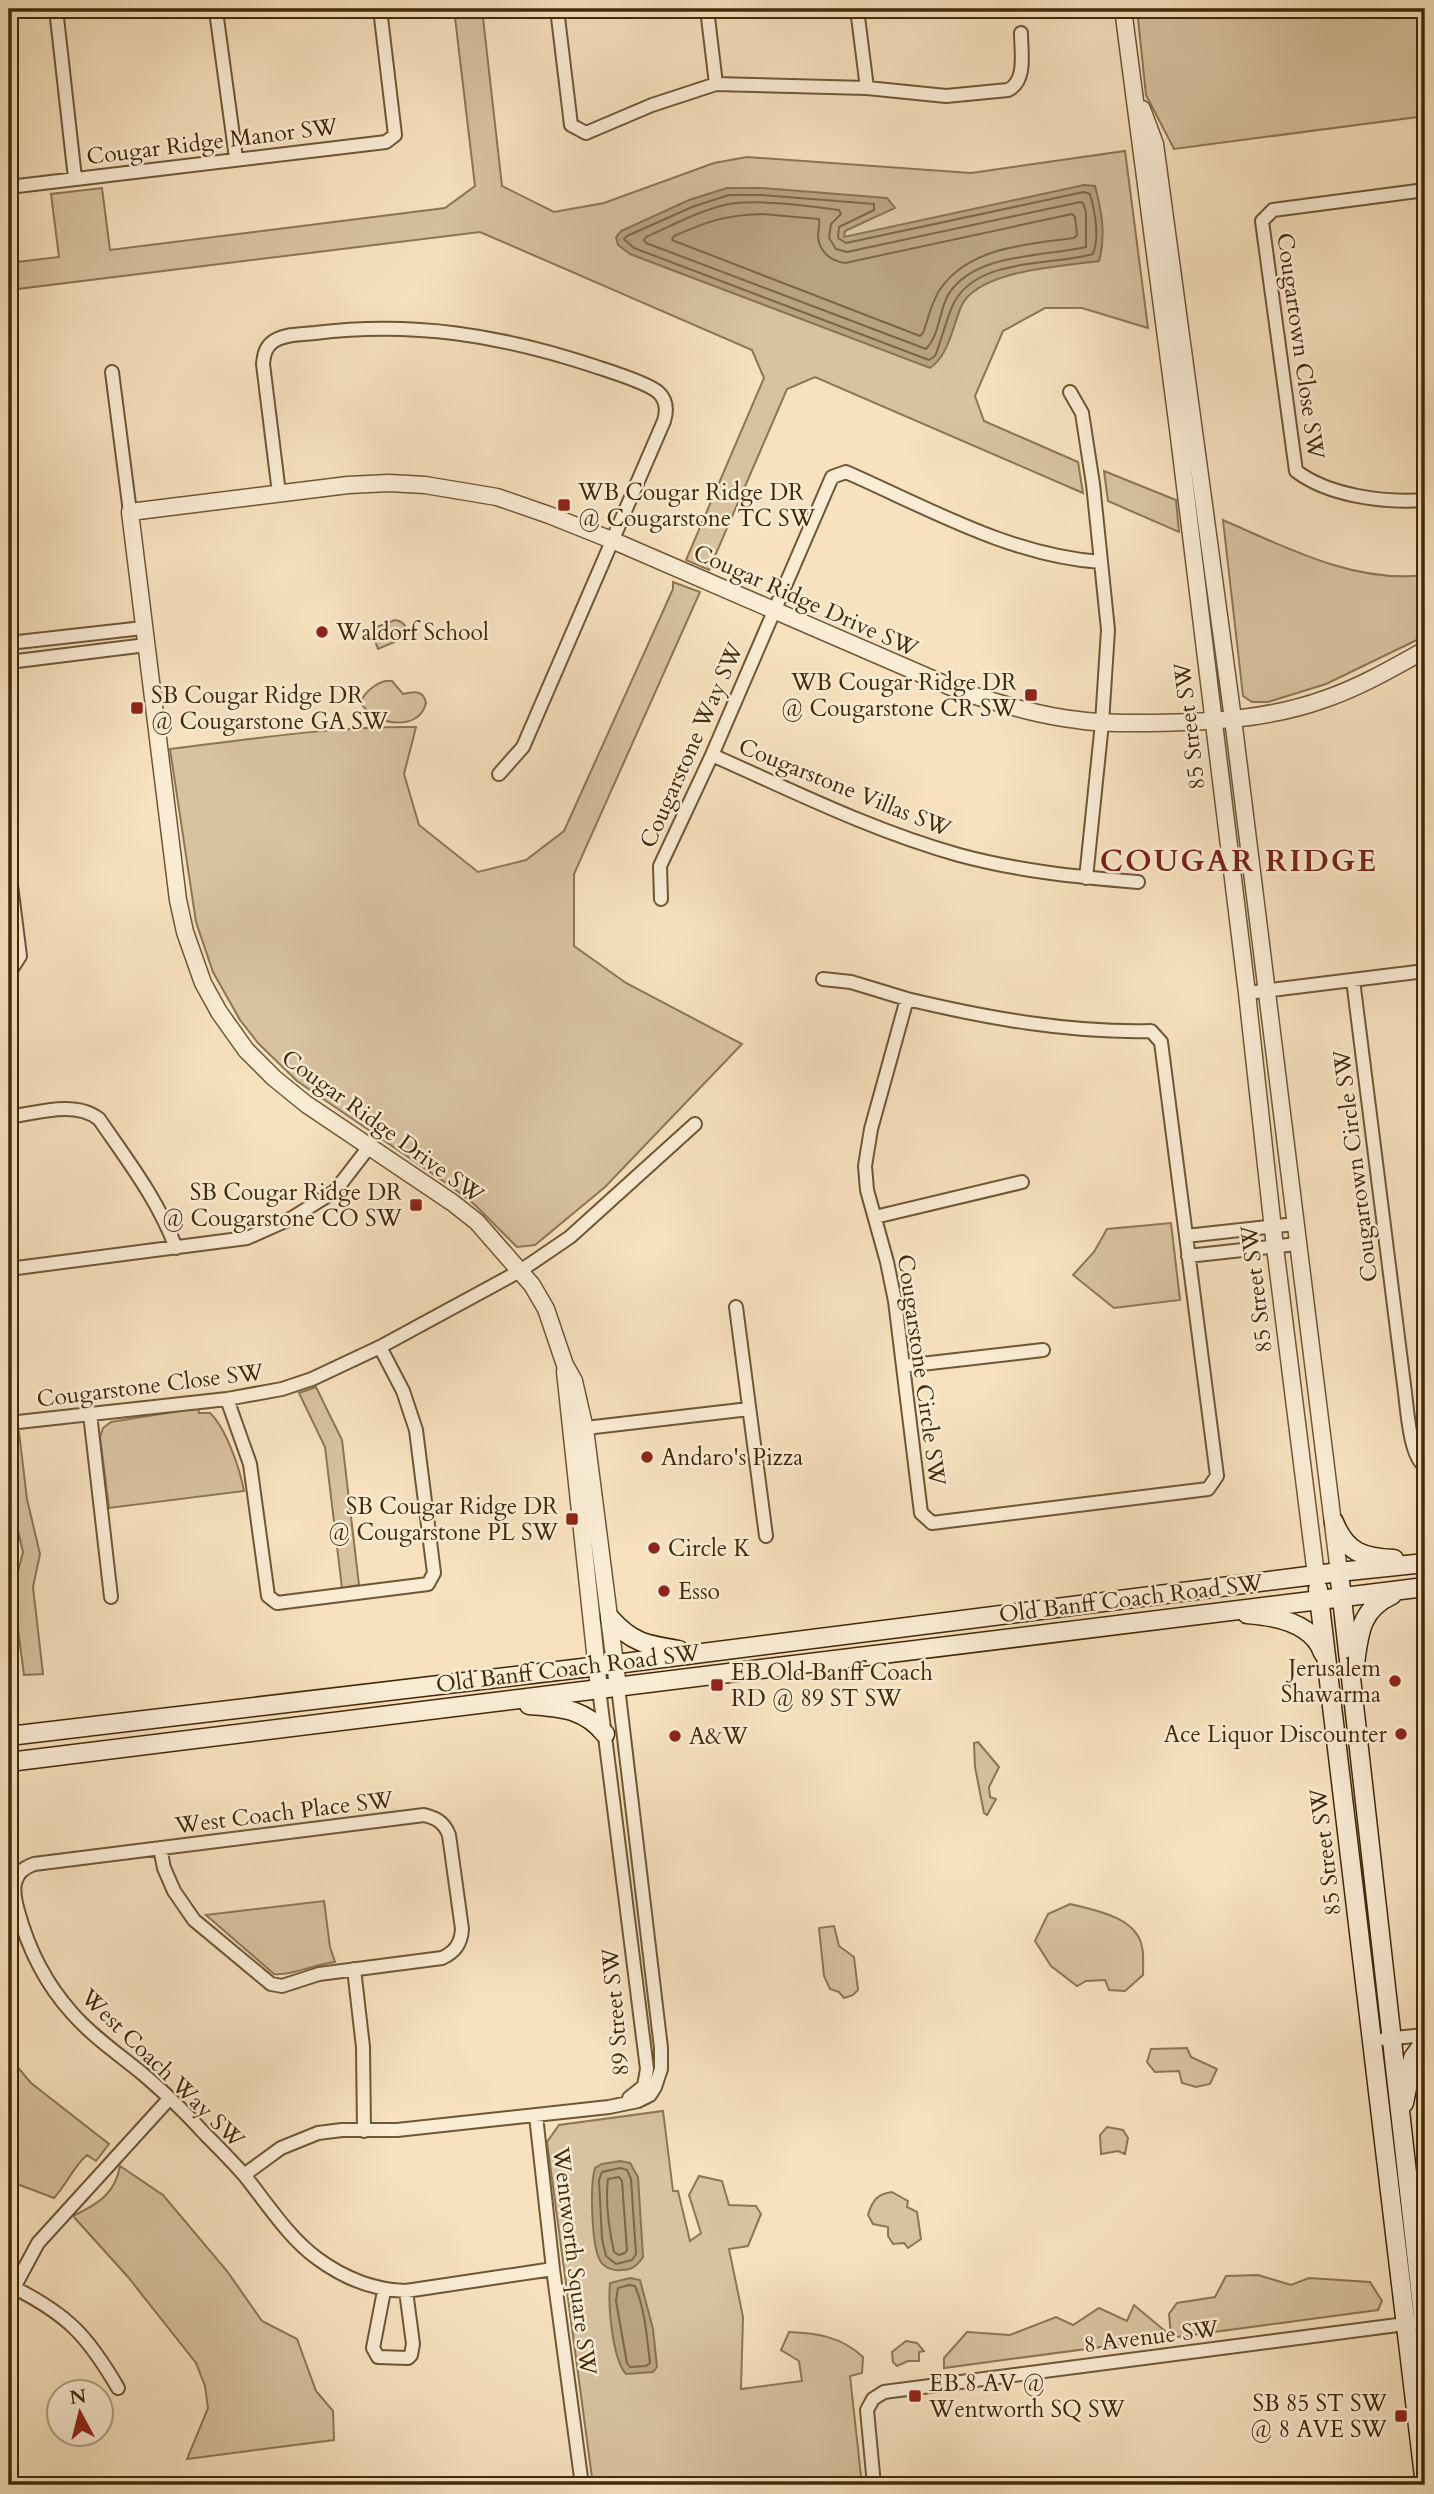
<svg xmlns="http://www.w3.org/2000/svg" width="1434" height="2494" font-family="Cardo,serif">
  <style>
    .green { fill: #d8c29f; stroke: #8d7653; stroke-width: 2 }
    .water { fill: #b9a280; stroke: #897250; stroke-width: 2 }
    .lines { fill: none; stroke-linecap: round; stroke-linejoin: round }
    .shore { stroke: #7e6644; stroke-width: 2 }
    .minor-casing { stroke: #6f5735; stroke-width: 16 }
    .tertiary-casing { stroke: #6f5735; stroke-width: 19 }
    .secondary-casing { stroke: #422907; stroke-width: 21 }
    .minor { stroke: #faecd5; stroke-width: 12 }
    .tertiary { stroke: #faecd5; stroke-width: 16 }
    .secondary { stroke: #faecd5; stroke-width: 18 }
    .poi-dot { fill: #8f2418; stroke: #faecd5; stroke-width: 2.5 }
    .labels { text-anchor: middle; stroke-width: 5; stroke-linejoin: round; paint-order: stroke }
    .street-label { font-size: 23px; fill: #422907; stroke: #faecd5 }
    .poi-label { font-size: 23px; fill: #422907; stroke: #faecd5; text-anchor: start }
    .district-label { font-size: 30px; font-weight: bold; letter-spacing: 2px; fill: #7a1f14; stroke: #faecd5 }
  </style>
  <rect width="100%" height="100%" fill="#f7e1be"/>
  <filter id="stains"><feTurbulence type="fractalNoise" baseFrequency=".00286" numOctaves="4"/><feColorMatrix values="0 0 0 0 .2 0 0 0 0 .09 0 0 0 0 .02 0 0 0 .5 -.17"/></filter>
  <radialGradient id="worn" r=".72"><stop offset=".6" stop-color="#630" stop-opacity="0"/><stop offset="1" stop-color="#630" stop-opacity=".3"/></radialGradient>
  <path class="green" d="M454,9H482L502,186L554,212L604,203L714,163L747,157L971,173L1125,151L1148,328L1082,308H1045L1003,331L975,396L984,421L1078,462L1083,493L815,377L787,389L709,570L686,560L764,378L752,350L480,232L9,290V263L59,257L51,194L102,188L110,250L445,208L475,186Z
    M1137,9H1425V116L1174,149L1146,95Z
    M1104,471L1176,500L1179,532L1108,501Z
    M1223,520C1285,547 1355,584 1425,575V636L1326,684L1268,702H1252L1243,696Z
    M673,582L700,592L574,874V946L626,983L742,1044L605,1187L535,1245L517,1247L474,1204L452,1187L297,1081L258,1043L240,1020L213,972L196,922L170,749C251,739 335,726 416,727L404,774L419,825L478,872L526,860L564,831L673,589Z
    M395,620C401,621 404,623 407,629L404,638L378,649L371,629Z
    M386,681H392L403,694C414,692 423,689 426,703C419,733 373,725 361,703C363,693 376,683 386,681Z
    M1171,1223L1180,1300L1114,1308L1073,1275L1094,1252L1107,1229Z
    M316,1387L342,1440L359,1585L342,1588L325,1447L299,1393Z
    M198,1408L199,1413H210C226,1428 240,1469 244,1491L109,1508L100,1437L103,1428L111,1422Z
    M19,1432L27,1499L40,1554L33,1587L43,1674L24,1675L13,1591L23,1552L9,1493V1433Z
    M978,1742L999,1767L989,1787L990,1797L996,1799L987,1815L984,1813L975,1767L974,1743Z
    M324,1901L330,1947L335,1962C315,1964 291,1976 274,1974L206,1915Z
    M1070,1904C1094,1910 1137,1917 1142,1947C1144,1955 1143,1966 1143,1975L1125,1991L1109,1990L1105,1980L1086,1981L1077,1986L1051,1966L1035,1941L1048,1914Z
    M834,1926L839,1946L854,1957L858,1990L853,1995L844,1998L839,1992L830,1989L824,1976L819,1928Z
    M1187,2048L1191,2057L1217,2069L1210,2084L1196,2087L1182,2083L1179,2071L1155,2072L1147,2062L1151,2049Z
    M9,2057L31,2083L109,2144L96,2161L87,2155C73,2167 67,2184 54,2198L9,2181Z
    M663,2111L673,2191H678L690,2241L701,2233L689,2195L699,2176L722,2181L729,2205L756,2206L761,2214L748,2246L729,2249L743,2317L741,2389L802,2381L799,2361L781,2350L789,2332C817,2333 842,2337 863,2357L862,2373L850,2376L862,2485H593L547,2142L559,2125Z
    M1107,2127L1123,2130L1128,2138L1125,2154L1118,2151L1101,2154L1100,2135Z
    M120,2166L163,2195L227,2271L262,2321L297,2339L316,2391L333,2411L334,2440L187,2459L208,2408L205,2386L196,2363L128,2277L73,2216C98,2204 115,2194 120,2166Z
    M892,2192L908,2201L907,2207L917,2212L921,2239L908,2248L904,2243L893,2244L888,2236V2227L873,2224L868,2215C872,2201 877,2194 892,2192Z
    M1258,2275L1291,2285L1309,2278L1370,2282L1382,2301L1378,2310L944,2368V2358L967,2332L1010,2335L1056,2317L1073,2325L1099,2308L1127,2321L1134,2305L1171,2336L1169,2314L1177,2303L1215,2297L1226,2276Z
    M906,2341L917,2343L924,2351L919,2352V2361H908L897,2366L893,2362L892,2352Z"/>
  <path class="water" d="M1084,185L1095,186C1102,212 1106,236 1099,261C1064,266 976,270 961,307C952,328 949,355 930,368L630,254L618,245L616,237L621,231L689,200L727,188H761L887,198L895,208L845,231L844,237Z
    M620,2161L630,2163L638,2177L643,2257C637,2266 632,2270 621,2270C614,2271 605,2268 601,2262C591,2248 590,2184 595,2168L602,2164Z
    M630,2278L640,2280L653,2329L657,2367L653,2372L626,2374C612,2358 608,2305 610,2283Z"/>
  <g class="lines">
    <path class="shore" d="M1084,192L1090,194C1095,212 1100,236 1093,254C1052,266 983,257 956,299C947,314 942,340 935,356L929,360L634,248L624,239L627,236L692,207L729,195H761L874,204V210L839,227L838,238L846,243Z
      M1080,202L1083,203L1086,212V247C1045,257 974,252 948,295C939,312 939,336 926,349L646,243L644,240L646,237C673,225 700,210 729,204C757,199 809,206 839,210L841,214L831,224L829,238L836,249L847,252Z
      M761,214L819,219C820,225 818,230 818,236C819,252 831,261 845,263L1072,214L1075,217L1077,235L1074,238C1028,244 970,247 941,288C932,300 928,319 923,333L920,336L672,240L674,236C706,222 725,215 761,214Z
      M620,2168L627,2170L631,2179L636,2254L632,2260L616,2264L606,2256L602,2239L599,2180L602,2172Z
      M619,2177L622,2181L627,2250L625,2253L619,2255L614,2252C609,2229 605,2202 608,2179Z
      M629,2285L635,2286C645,2309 647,2338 650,2363L646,2366L630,2367L627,2363L616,2301L618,2288Z"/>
    <defs>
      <path id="minor" d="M56,9L75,178
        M557,9L571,125L586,133L652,105L716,84L867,88L857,9
        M707,9L716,84
        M216,11L236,158
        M867,88L946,96L1008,90C1027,81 1021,52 1021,33
        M9,187L386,142L395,135L380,9
        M1425,190L1273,210L1262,221L1296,471C1329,496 1384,503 1425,500
        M112,372L130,512
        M1070,392L1082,413L1093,484L1108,630L1102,723L1086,878
        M279,493L263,364C264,355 265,347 274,341C285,334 302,334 315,333C413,321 500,335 594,366C609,371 646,382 658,392C667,400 667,411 664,421L523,747L499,774
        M9,643L143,628
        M9,662L146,645
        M712,755C793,791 873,831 959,855C1018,871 1077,877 1138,882
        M9,869L20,956L13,967L9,968
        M661,899L660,866L712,755L832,477L846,472C928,508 1011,556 1101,562
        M823,979L851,982L907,999
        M1353,980L1404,1385C1407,1404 1409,1457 1425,1466
        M1247,993L1425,971
        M907,999C987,1018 1069,1033 1151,1031L1161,1042L1217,1476L1208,1489L932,1523L921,1513L895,1301L887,1262L867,1190L865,1166L871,1129Z
        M9,1117C37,1113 75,1100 99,1119C128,1161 158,1200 176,1248
        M875,1217L1022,1182
        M1186,1236L1295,1224
        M1188,1256L1297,1244
        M9,1269L247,1238L292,1218L335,1191L369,1147
        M736,1307L766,1536
        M904,1366L1043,1350
        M227,1399L250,1464L268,1596L277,1603L428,1584L434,1573L416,1430L403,1391L380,1347
        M90,1414L111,1597
        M9,1423L227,1399L282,1389L312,1379L380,1347L520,1271L570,1237L695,1124
        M577,1429L749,1409
        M599,1689L647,2069L644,2086L629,2098
        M160,1848L164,1868L174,1891L194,1920L271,1984L282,1986L319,1974L442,1958C455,1952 461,1944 462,1929L449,1835C444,1822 436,1818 424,1815L34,1864C11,1872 12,1890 18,1911C28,1948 46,1984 72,2013C93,2037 120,2055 144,2075C165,2093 186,2113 205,2134C219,2148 232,2161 245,2176C268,2205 289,2238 318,2259C344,2278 374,2290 406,2291L553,2269
        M354,1969L363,2047L364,2131
        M1384,2039L1425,2035
        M536,2116L553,2269L582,2485
        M244,2175L281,2148L318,2133L342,2130H397L609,2107L638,2101L650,2095L655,2087L661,2069V2048L618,1687
        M13,2287C68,2315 87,2335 118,2388
        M384,2291L373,2348L378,2357L408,2358L411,2355L413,2344L406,2291
        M9,2297L38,2243L169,2099
        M874,2485L867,2410L873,2399L884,2392L1413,2323"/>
      <path id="tertiary" d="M1123,9L1178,429L1247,993L1275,1247L1316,1575
        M1142,109L1155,144L1233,719L1339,1572
        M565,1371L599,1689
        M618,1687L585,1429L574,1381L565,1365L546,1309L532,1285L477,1222L453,1203L306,1104L274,1078L246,1050L219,1012L203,983L185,932L178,900L130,512L348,485L389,483L425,485L497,497L549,515L614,541L965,693C1002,704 1040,716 1078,720C1103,724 1128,723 1152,723C1211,722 1270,719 1325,699C1360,687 1393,668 1425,650"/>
      <path id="secondary" d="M1334,1522C1346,1552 1363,1558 1394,1559
        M1339,1572L1425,2332
        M1318,1589L1425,2485
        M1247,1614C1275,1616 1313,1623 1323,1653
        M610,1618C632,1643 647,1645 679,1650
        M1355,1664C1359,1632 1361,1609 1392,1595
        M529,1705C561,1708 584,1708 605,1734
        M9,1736L616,1664L1339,1572L1425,1563
        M9,1762L1425,1587
        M1404,2103L1413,2058L1425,2041"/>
    </defs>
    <use href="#minor" class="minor-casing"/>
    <use href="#tertiary" class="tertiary-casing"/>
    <use href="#secondary" class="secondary-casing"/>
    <use href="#minor" class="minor"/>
    <use href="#tertiary" class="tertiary"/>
    <use href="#secondary" class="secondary"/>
  </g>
  <g class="poi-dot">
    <rect x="557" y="498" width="14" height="14" rx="3.5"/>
    <circle cx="322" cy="632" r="7"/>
    <rect x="1024" y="688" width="14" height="14" rx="3.5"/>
    <rect x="130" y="701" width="14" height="14" rx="3.5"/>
    <rect x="409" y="1198" width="14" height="14" rx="3.5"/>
    <circle cx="647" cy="1457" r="7"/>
    <rect x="565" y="1512" width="14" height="14" rx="3.5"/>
    <circle cx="654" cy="1548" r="7"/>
    <circle cx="664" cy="1591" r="7"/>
    <circle cx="1395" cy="1681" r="7"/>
    <rect x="710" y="1678" width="14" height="14" rx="3.5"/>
    <circle cx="1401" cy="1734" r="7"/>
    <circle cx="675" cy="1736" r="7"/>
    <rect x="908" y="2389" width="14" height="14" rx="3.5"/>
    <rect x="1394" y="2409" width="14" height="14" rx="3.5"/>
  </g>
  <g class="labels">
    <g class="street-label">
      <text transform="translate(212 141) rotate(-7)" y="8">Cougar Ridge Manor SW</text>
      <text transform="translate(1301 346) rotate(82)" y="8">Cougartown Close SW</text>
      <text transform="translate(806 600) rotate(24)" y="8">Cougar Ridge Drive SW</text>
      <text transform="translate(1189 726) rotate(-97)" y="8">85 Street SW</text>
      <text transform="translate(691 745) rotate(-66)" y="8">Cougarstone Way SW</text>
      <text transform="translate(845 787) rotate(22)" y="8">Cougarstone Villas SW</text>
      <text transform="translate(383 1126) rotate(36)" y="8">Cougar Ridge Drive SW</text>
      <text transform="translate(1355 1166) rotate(-97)" y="8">Cougartown Circle SW</text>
      <text transform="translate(1256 1289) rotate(-97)" y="8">85 Street SW</text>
      <text transform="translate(922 1370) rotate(82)" y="8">Cougarstone Circle SW</text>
      <text transform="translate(150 1385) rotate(-7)" y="8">Cougarstone Close SW</text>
      <text transform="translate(1131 1598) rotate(-7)" y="8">Old Banff Coach Road SW</text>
      <text transform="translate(568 1668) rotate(-7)" y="8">Old Banff Coach Road SW</text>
      <text transform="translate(284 1812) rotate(-7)" y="8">West Coach Place SW</text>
      <text transform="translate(1325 1852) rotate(-97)" y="8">85 Street SW</text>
      <text transform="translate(615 2012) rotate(-95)" y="8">89 Street SW</text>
      <text transform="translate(163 2068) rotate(44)" y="8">West Coach Way SW</text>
      <text transform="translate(575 2261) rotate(83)" y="8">Wentworth Square SW</text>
      <text transform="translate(1151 2336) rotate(-7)" y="8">8 Avenue SW</text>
    </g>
    <g class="poi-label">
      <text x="578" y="500">WB Cougar Ridge DR<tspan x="578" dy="26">@ Cougarstone TC SW</tspan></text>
      <text x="336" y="640">Waldorf School</text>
      <text x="1017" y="690" text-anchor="end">WB Cougar Ridge DR<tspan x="1017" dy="26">@ Cougarstone CR SW</tspan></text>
      <text x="151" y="703">SB Cougar Ridge DR<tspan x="151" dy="26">@ Cougarstone GA SW</tspan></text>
      <text x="402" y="1200" text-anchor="end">SB Cougar Ridge DR<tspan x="402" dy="26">@ Cougarstone CO SW</tspan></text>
      <text x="661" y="1465">Andaro's Pizza</text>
      <text x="558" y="1514" text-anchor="end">SB Cougar Ridge DR<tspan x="558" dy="26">@ Cougarstone PL SW</tspan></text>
      <text x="668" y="1556">Circle K</text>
      <text x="678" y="1599">Esso</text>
      <text x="1381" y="1676" text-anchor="end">Jerusalem<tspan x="1381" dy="26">Shawarma</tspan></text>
      <text x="731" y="1680">EB Old Banff Coach<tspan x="731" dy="26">RD @ 89 ST SW</tspan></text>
      <text x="1387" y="1742" text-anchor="end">Ace Liquor Discounter</text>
      <text x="689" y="1744">A&amp;W</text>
      <text x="929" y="2391">EB 8 AV @<tspan x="929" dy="26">Wentworth SQ SW</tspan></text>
      <text x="1387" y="2411" text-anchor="end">SB 85 ST SW<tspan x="1387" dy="26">@ 8 AVE SW</tspan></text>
    </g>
    <g class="district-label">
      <text x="1239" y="871">COUGAR RIDGE</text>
    </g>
  </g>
  <rect width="1434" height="2494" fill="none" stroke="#f7e1be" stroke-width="35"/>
  <rect x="10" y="10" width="1413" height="2473" fill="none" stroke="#422907" stroke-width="3.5"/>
  <rect x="18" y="18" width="1399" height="2459" fill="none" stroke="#422907" stroke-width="2"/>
  <g transform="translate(80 2413) rotate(353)"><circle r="33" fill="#faecd5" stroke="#b09e83" stroke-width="2"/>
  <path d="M0-5L12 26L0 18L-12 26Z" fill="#8f2418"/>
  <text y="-10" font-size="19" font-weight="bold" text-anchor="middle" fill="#422907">N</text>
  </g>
  <rect width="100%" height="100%" filter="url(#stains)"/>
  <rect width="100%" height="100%" fill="url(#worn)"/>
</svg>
